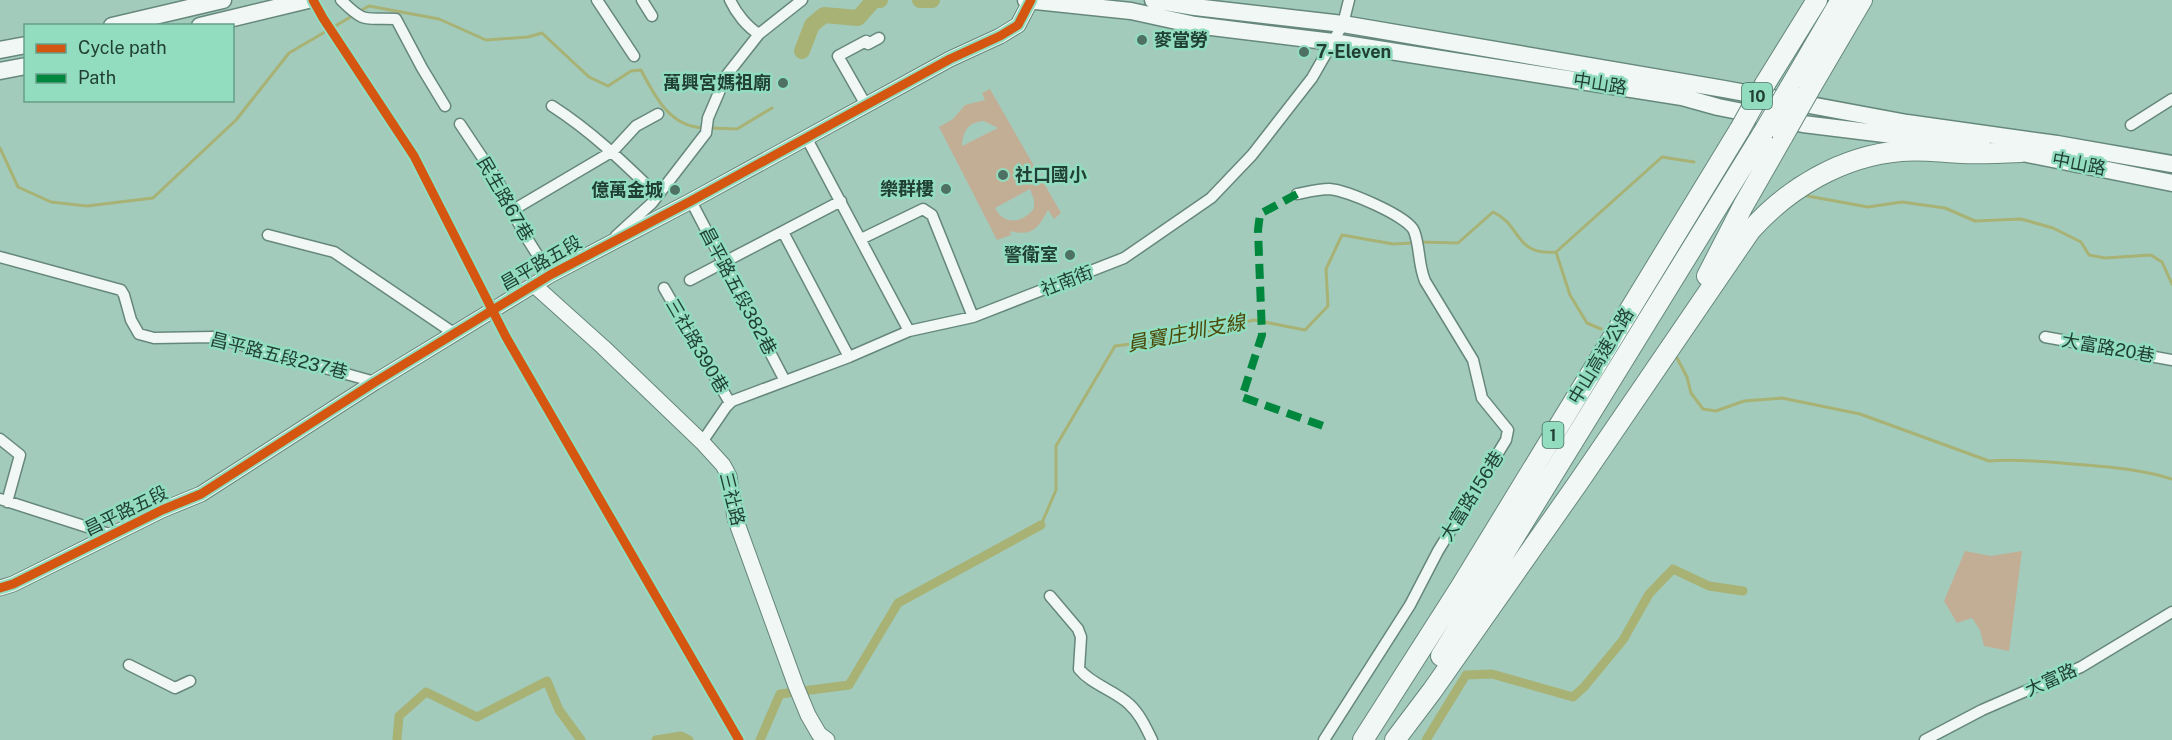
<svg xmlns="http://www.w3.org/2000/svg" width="2172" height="740" font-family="'Public Sans','Noto Sans TC',sans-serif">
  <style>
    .green { fill: #c2ae94; fill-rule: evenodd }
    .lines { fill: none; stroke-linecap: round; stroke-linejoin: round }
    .stream { stroke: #a7b274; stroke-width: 3 }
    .canal { stroke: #a7b274; stroke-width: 9 }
    .river { stroke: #a7b274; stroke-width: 16 }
    .street-casing { stroke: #66887c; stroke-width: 13 }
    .secondary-casing { stroke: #66887c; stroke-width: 17 }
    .primary-casing { stroke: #66887c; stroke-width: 19 }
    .highway-casing { stroke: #66887c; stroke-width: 22 }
    .street { stroke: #f1f7f5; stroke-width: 10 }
    .secondary { stroke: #f1f7f5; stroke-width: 15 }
    .primary { stroke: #f1f7f5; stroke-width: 16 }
    .highway { stroke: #f1f7f5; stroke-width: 20 }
    .highway-bridge-casing { stroke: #66887c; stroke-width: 22; stroke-linecap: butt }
    .highway-bridge { stroke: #f1f7f5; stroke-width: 20 }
    .quiet { stroke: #00873e; stroke-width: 8; stroke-dasharray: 15 8; stroke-linecap: butt }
    .cycleway-casing { stroke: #92dcc0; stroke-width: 13 }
    .cycleway { stroke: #d45610; stroke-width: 9 }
    .poi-dot { fill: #4e7164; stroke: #92dcc0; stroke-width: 2 }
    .labels { text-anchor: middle; stroke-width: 5; stroke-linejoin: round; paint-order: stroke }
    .shield { fill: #92dcc0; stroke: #436f5f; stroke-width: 1.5 }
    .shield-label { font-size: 16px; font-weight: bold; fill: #214035 }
    .poi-label { font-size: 18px; font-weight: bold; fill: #214035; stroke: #92dcc0; text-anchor: end }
    .street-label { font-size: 18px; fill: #214035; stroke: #92dcc0 }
    .water-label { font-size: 20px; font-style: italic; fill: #4a4906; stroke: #92dcc0 }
  </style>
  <rect width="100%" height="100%" fill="#a3cbbc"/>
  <path class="green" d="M990,89L1061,213L1054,219L1048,210C1038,228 1033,237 1010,231L1011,235L997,240L939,127L953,119L965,105L985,100L982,93ZM984,121L998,128L962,146C963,131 968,122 984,121ZM1030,189L1034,200V208C1024,223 1004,226 995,208Z
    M1965,551L1991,556L2022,551L2009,651L1984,646L1980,630L1972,618L1957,623L1944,601Z"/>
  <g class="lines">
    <path class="stream" d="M360,11L369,6L439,19L486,40L528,37L542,33L589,77L608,86L631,71L641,70C655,97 670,127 704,128
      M711,128L737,129L772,108
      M0,148L18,187L51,202L87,206L153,198L236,120L289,53L354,15
      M1802,195L1868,207L1902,202L1945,208L1975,221L2021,219L2053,228L2081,242L2089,255L2105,258L2151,255L2162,262L2172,284
      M1420,242L1458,243L1493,212C1522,225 1514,256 1556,252L1662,157L1694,162
      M1556,252L1570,295L1587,323L1601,329
      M1676,356L1687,377L1691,393L1703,409L1716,411L1744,401L1782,398L1860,414L1989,461C2013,459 2038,461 2062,463C2099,466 2137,468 2172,479
      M1041,525L1056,490V446L1115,346L1178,338L1254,320L1305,330L1328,306L1326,269L1342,235L1393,244L1413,243"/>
    <path class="canal" d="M397,740L399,716L426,692L477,717L547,681L559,710L581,740
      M656,740L681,736L689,740
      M760,740L780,694L849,685L898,603L1041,525
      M1426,740L1466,675L1492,674L1573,697L1584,687L1623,640L1649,594L1673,569L1709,586L1743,591"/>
    <path class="river" d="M920,0H932
      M802,51L812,25L824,15L858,18L874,0H880"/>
    <defs>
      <path id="street" d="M341,0C366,25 365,17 396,19L422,68L445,106
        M597,0L634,56
        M642,0L652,16
        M730,0C736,13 747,27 759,34
        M866,105L838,56L866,41L868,44L879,38
        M552,106C591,131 623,162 657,195
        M460,124L498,181L523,232L550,275
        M2131,125L2172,99
        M806,137L909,331L973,317L1124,258L1211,198L1252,155L1312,78L1343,24L1349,0
        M1297,194C1307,192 1319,189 1329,189C1346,190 1408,216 1414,231C1420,246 1418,264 1425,281L1473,360L1482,398L1508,430L1506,440L1438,551L1410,605L1324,740
        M691,201L785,381
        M513,210L613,151L636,126L658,114
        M783,232L849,357
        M268,235L334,252L455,334
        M616,236L652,203L706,133L708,118L726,76L759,34L802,0
        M861,239L923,209L932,215L973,317
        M0,257L121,290L124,295L131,320L139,334L154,338L214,337L375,382
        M690,280L841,201
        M664,288L730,403
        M2045,337L2172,360
        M0,439L20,455L7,502
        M702,442L726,407L732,401L849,357L909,331
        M0,499L112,535
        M1050,596L1078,629L1081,637L1079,669C1092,685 1114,690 1129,704C1140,714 1146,728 1152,740
        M129,665L175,688L190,681
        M1925,740L1982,710L2081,667L2172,612"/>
      <path id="secondary" d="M534,285L603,347L702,442L723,465L729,476L735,518L796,686L808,715L819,734L827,740
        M0,588L13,584L162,510L201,494L375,382L550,275L691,201L950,59L1000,36L1018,25L1031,0"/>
      <path id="primary" d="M1026,0L1131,11L1195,25L1333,42L1682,97L1718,107L1803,124L1982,146
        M1153,0L1195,7L1343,24L1724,89L1907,123L2057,144L2172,164
        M112,26L223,0
        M200,26L308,0
        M0,50L26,45
        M0,71L26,66
        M2008,150L2172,183"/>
      <path id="highway" d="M1765,84L1817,0
        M1789,89L1841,0
        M1808,92L1862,0
        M1707,276L1743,206L1783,136
        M1441,656L1763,133
        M1363,740L1460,588L1740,129
        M1395,740L1432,691L1578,483L1750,231C1788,188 1842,156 1901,151C1921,149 1941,152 1961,153C1981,154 2001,153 2021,152"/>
    </defs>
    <use href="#street" class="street-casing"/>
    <use href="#secondary" class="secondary-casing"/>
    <use href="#primary" class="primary-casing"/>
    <use href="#highway" class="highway-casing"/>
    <use href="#street" class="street"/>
    <use href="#secondary" class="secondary"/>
    <use href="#primary" class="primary"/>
    <use href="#highway" class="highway"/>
    <defs>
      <path id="highway-bridge" d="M1740,129L1765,84
        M1763,133L1789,89
        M1783,136L1808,92"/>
    </defs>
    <use href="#highway-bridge" class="highway-bridge-casing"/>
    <use href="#highway-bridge" class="highway-bridge"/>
    <path class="quiet" d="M1297,194L1260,214L1258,230L1262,335L1242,397L1329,428"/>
    <defs>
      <path id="cycleway" d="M313,0L323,18L414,156L506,337L739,740
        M0,588L13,584L162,510L201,494L375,382L550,275L691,201L950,59L1000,36L1018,25L1031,0"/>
    </defs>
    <use href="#cycleway" class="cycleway-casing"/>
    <use href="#cycleway" class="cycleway"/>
  </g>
  <g class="poi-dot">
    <circle cx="1142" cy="40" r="6"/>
    <circle cx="1304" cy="52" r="6"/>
    <circle cx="783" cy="83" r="6"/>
    <circle cx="1003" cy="175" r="6"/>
    <circle cx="946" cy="189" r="6"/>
    <circle cx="675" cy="190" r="6"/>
    <circle cx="1070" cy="255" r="6"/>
  </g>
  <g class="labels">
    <g class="shield">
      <rect x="1742" y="83" width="30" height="26" rx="4.5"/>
      <rect x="1542.5" y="422" width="21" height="26" rx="4.5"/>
    </g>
    <g class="shield-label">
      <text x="1757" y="102">10</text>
      <text x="1553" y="441">1</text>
    </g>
    <g class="poi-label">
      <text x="1154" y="46" text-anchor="start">麥當勞</text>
      <text x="1316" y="58" text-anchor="start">7-Eleven</text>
      <text x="771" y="89">萬興宮媽祖廟</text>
      <text x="1015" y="181" text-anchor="start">社口國小</text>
      <text x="934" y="195">樂群樓</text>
      <text x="663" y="196">億萬金城</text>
      <text x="1058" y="261">警衛室</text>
    </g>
    <g class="street-label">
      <text transform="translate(1600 84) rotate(9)" y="6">中山路</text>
      <text transform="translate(2079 164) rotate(11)" y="6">中山路</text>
      <text transform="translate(505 199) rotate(60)" y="6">民生路67巷</text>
      <text transform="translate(541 263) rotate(-30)" y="6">昌平路五段</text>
      <text transform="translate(1067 281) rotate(-21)" y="6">社南街</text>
      <text transform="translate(738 291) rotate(62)" y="6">昌平路五段382巷</text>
      <text transform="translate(697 346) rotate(60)" y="6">三社路390巷</text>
      <text transform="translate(2108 348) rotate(10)" y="6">大富路20巷</text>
      <text transform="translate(279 356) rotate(14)" y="6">昌平路五段237巷</text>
      <text transform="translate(1601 356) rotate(-59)" y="6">中山高速公路</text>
      <text transform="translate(1472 496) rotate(-58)" y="6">大富路156巷</text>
      <text transform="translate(732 499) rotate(76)" y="6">三社路</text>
      <text transform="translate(126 511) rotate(-26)" y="6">昌平路五段</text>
      <text transform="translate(2051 680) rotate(-24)" y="6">大富路</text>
    </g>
    <g class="water-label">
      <text transform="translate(1186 333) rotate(-11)" y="7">員寶庄圳支線</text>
    </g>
  </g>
  <rect x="24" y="24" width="210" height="78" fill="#92dcc0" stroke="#659e88" stroke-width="1.5"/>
  <rect x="36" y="44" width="30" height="9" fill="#d45610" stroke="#659e88" stroke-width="1.5"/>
  <text x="78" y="54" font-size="18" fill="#214035">Cycle path</text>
  <rect x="36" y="74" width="30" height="9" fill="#00873e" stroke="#659e88" stroke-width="1.5"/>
  <text x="78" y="84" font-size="18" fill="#214035">Path</text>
</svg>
